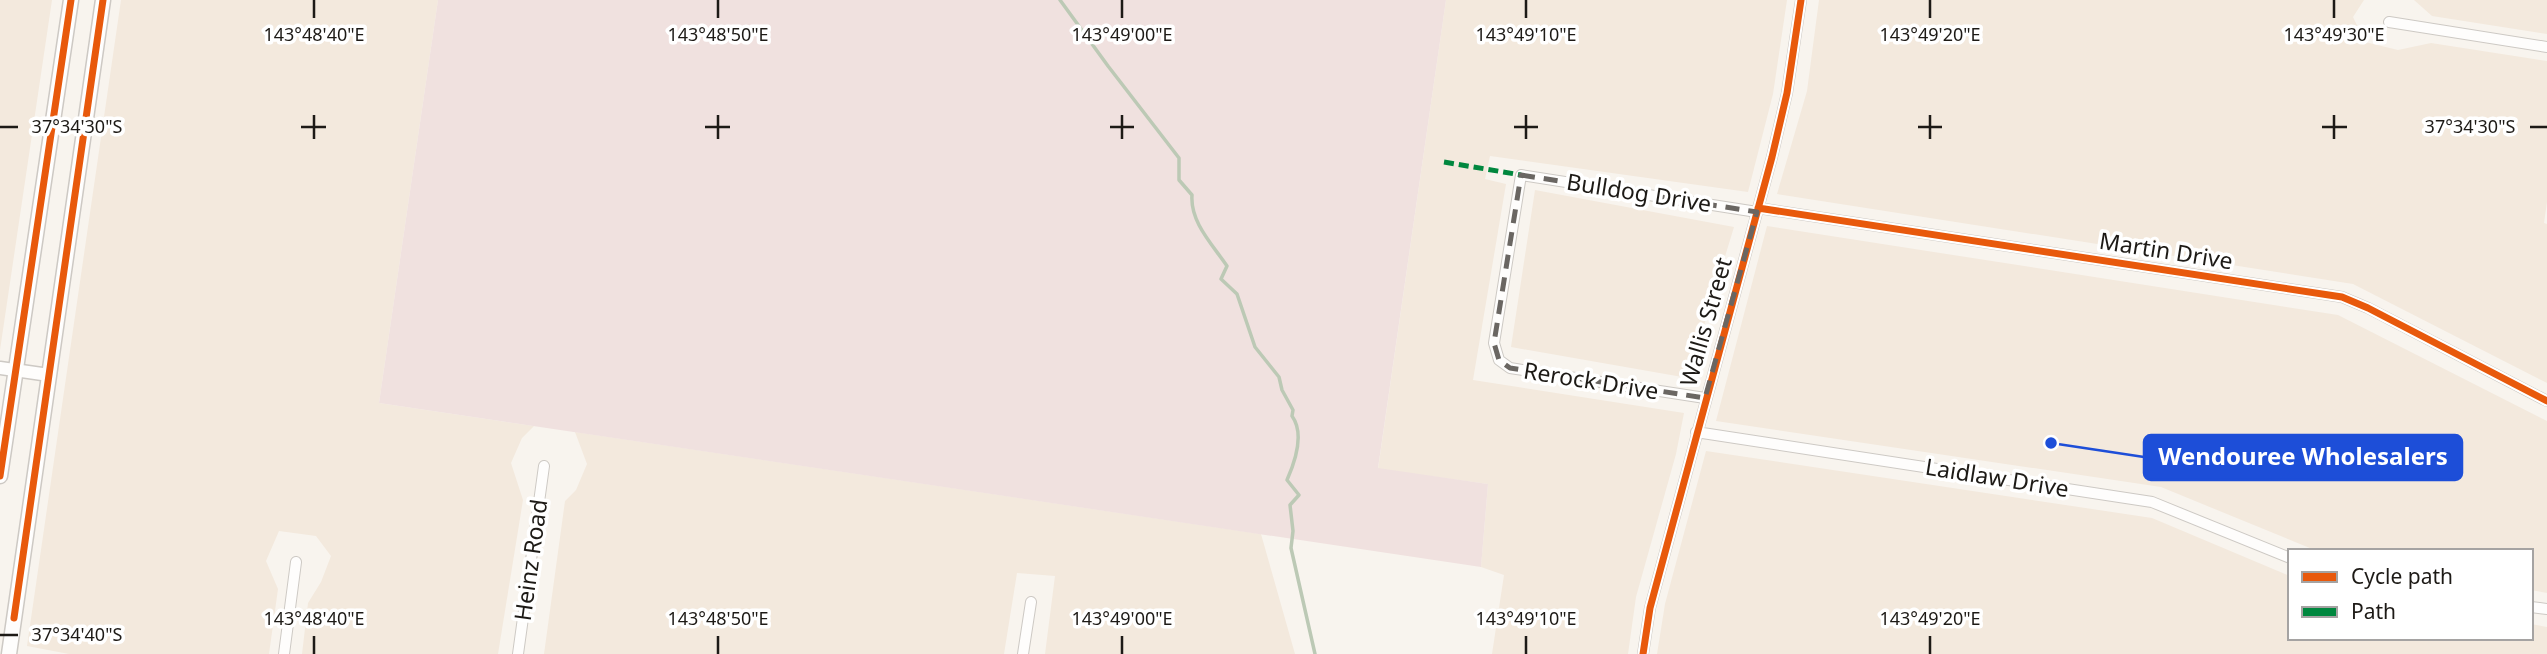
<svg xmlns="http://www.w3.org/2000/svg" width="2547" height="654" font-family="'Noto Sans',sans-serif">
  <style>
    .built { fill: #f3e9dd }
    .green { fill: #f0e1df }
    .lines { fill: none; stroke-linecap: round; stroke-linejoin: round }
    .stream { stroke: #bcc9b5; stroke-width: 3.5 }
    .minor-casing { stroke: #cdc9c4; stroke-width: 12 }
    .tertiary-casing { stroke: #cdc9c4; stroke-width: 15 }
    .secondary-casing { stroke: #cdc9c4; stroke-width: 17 }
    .minor { stroke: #fefdfc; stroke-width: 10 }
    .tertiary { stroke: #fefdfc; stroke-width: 12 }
    .secondary { stroke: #fefdfc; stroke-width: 14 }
    .quiet { stroke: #00873e; stroke-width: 5; stroke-dasharray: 10 5; stroke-linecap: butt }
    .cycleway-casing { stroke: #fff; stroke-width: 11 }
    .cycleway { stroke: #e8590c; stroke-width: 7 }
    .marked { fill: none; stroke: #6a6662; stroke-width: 5; stroke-dasharray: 14 9; stroke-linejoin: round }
    .ticks { fill: none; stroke: #1d1a16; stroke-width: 2.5 }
    .labels { text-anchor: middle; stroke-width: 7; stroke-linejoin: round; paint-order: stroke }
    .street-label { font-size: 23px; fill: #1d1a16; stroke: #fff }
    .ticks-label { font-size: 18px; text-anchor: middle; fill: #1d1a16; stroke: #fff; stroke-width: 7; stroke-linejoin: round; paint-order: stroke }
    .leader { fill: none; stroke: #1d4ed8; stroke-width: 2.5 }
    .callout-dot { fill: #1d4ed8; stroke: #fff; stroke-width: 2.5 }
    .callout { fill: #1d4ed8; stroke: #1d4ed8; stroke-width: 2.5 }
    .callout-label { font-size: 24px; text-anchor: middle; font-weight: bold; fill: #fff }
  </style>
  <rect width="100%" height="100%" fill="#f8f4ee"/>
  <path class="built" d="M0,0H52L0,350Z
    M121,0H438L379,403L534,426L522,438L511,463L523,500L498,654H302L308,603L321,582L331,556L316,536L279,531L266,561L278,589L269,654H69L27,646Z
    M1446,0H1787L1773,94L1748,192L1490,156L1485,179L1506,184L1473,380L1684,413L1676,454L1636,597L1628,654H1492L1504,575L1481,567L1488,484L1378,469Z
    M1819,0H2364L2353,17L2365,42L2398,50L2431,43L2547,61V202L2544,223L2547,224V383L2353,284L1777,194L1807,91Z
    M2414,0H2547V34L2432,16Z
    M1535,190L1734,227L1688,378L1511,347Z
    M1767,226L2338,315L2547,421V593L2531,590V551H2317L2161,487L1716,421Z
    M575,432L1261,534L1295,654H1045L1055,576L1017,573L1004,654H544L565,501L576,490L587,464Z
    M1706,451L2152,518L2290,576V638H2531V624L2547,627V654H1657L1665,604Z"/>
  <path class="green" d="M438,0H1446L1378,468L1488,484L1481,567L379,403Z"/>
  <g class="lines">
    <path class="stream" d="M1060,0L1108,66L1179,158V180L1192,195C1190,222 1212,244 1227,266L1221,279L1237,294L1255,347L1279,377L1282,390L1293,410L1292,416C1305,434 1295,462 1287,480L1299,495L1290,505L1293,531L1291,548L1315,654"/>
    <defs>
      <path id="minor" d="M2389,22L2547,47
        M1758,208L2342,297L2368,308L2547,401
        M1705,398L1510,368L1499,360L1494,343L1521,175L1757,212
        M1696,432L2152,502L2290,558
        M2531,607L2547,609
        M284,654L296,562
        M518,654L544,466
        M1023,654L1031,602
        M1643,654L1650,608L1772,157L1787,93L1801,0"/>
      <path id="tertiary" d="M0,368L49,375"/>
      <path id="secondary" d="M0,476L71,0
        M9,654L103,0"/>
    </defs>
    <use href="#minor" class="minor-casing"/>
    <use href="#tertiary" class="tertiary-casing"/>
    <use href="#secondary" class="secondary-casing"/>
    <use href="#minor" class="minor"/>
    <use href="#tertiary" class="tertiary"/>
    <use href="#secondary" class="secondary"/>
    <path class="quiet" d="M1444,162L1521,175"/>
    <defs>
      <path id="cycleway" d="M1758,208L2342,297L2368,308L2547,401
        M0,476L71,0
        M14,618L103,0
        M1643,654L1650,608L1772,157L1787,93L1801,0"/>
    </defs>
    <use href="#cycleway" class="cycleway-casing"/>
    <use href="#cycleway" class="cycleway"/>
  </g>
  <path class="marked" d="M1521,175L1757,212L1705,398L1510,368L1499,360L1494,343Z"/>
  <path class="ticks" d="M314,0V18M718,0V18M1122,0V18M1526,0V18M1930,0V18M2334,0V18M314,115V139M718,115V139M1122,115V139M1526,115V139M1930,115V139M2334,115V139M0,127H18M301,127H326M705,127H730M1110,127H1134M1514,127H1538M1918,127H1942M2322,127H2347M2530,127H2547M0,635H18M314,636V654M718,636V654M1122,636V654M1526,636V654M1930,636V654"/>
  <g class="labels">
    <g class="street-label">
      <text transform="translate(1639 193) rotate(9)" y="8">Bulldog Drive</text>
      <text transform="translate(2166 251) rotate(9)" y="8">Martin Drive</text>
      <text transform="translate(1706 322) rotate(-74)" y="8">Wallis Street</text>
      <text transform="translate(1591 381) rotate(9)" y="8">Rerock Drive</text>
      <text transform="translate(1997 478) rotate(9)" y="8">Laidlaw Drive</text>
      <text transform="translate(531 560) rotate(-82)" y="8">Heinz Road</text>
    </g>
  </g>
  <g class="ticks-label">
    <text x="314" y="41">143°48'40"E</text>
    <text x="718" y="41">143°48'50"E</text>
    <text x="1122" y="41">143°49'00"E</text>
    <text x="1526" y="41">143°49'10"E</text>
    <text x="1930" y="41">143°49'20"E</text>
    <text x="2334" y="41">143°49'30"E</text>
    <text x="77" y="133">37°34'30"S</text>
    <text x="2470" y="133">37°34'30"S</text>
    <text x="314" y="625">143°48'40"E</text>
    <text x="718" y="625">143°48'50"E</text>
    <text x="1122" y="625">143°49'00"E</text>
    <text x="1526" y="625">143°49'10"E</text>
    <text x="1930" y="625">143°49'20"E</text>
    <text x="77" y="641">37°34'40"S</text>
  </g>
  <path class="leader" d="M2051 443L2144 457"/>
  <circle class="callout-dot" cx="2051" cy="443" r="7"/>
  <rect class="callout" x="2144" y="435" width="318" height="45" rx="7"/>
  <g class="callout-label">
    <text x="2303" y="465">Wendouree Wholesalers</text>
  </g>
  <rect x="2288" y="549" width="245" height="91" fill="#ffffff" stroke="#a5a3a2" stroke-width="2"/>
  <rect x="2302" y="572" width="35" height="10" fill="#e8590c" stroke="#a5a3a2" stroke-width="2"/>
  <text x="2351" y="584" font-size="21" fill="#1d1a16">Cycle path</text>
  <rect x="2302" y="607" width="35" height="10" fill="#00873e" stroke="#a5a3a2" stroke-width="2"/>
  <text x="2351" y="619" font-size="21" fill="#1d1a16">Path</text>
</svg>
